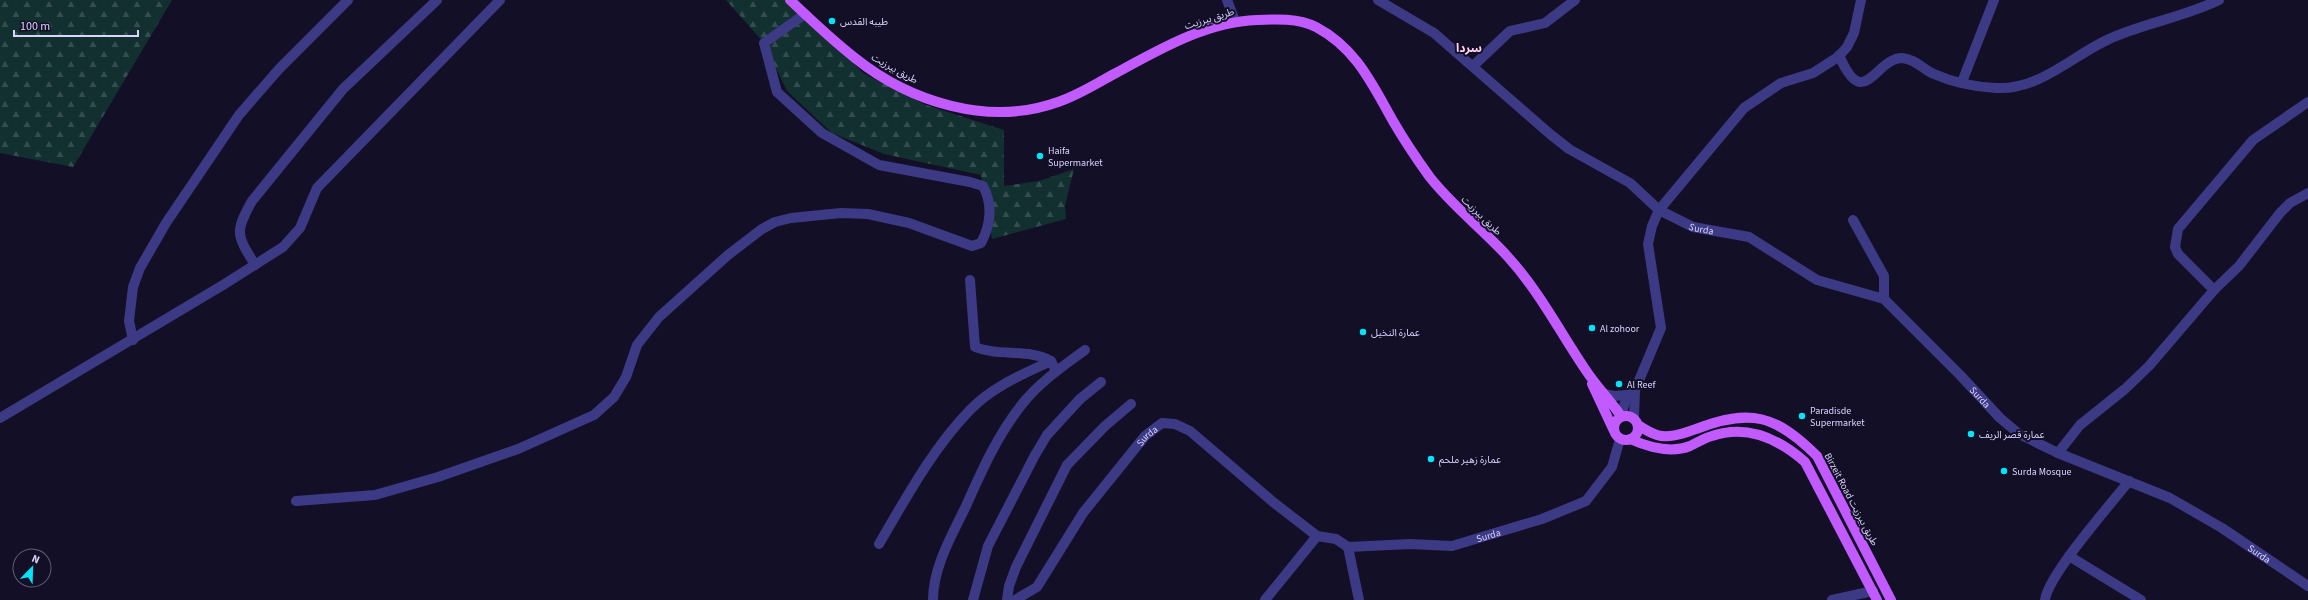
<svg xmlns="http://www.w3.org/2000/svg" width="2308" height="600" font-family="'Source Sans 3','Noto Sans Arabic',sans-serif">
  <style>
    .forest { fill: url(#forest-firs) }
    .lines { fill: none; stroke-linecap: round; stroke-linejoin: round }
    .minor { stroke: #3d3a85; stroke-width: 10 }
    .major { stroke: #c25bff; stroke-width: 10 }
    .poi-dot { fill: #00e5ff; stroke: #130f26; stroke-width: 1.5 }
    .labels { text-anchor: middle; stroke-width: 4; stroke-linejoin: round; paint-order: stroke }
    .street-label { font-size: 10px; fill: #d9d4ff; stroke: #130f26 }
    .poi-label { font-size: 10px; fill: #d9d4ff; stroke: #130f26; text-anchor: start }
    .quarter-label { font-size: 12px; font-weight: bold; fill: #ffd6f0; stroke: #130f26 }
  </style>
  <defs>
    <pattern id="forest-firs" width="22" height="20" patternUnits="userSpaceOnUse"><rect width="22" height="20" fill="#12302f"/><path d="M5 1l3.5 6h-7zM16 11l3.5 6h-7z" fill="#344d4e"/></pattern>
  </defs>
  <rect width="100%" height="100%" fill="#130f26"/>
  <path class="forest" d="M0,0H172L73,167L0,153Z
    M726,0H792L863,73L926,105L1004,130V186L1039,181L1074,169L1065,206L1066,219L992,239L981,175L884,154L832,133L787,91L764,43Z"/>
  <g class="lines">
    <g class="minor">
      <path d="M1227,0L1235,21"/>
      <path id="s1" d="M1378,0L1434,33L1550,134L1569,149L1630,183L1659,210L1693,227L1749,237L1817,280L1884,299L1961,376L2000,418L2019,434L2058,453L2170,498L2222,528L2308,586"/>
      <path d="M1839,55C1864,114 1875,58 1902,58C1915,59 1923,69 1934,74C1952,82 1976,87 1996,88C2043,90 2075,52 2116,36C2150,22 2186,16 2219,0"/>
      <path d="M1473,66L1510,31L1545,23L1575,0"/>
      <path d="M1962,82L1994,0"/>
      <path d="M1853,220L1884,276V299"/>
      <path d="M255,265C237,235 234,233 252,201L343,89L437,0"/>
      <path d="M970,280L975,347C999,357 1028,348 1051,361"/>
      <path d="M2214,290L2178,254L2175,247L2178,229L2253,140L2308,102"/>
      <path d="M133,340L129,321L133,287L140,268L166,223L239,115L279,69L348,0"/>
      <path d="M1604,394L1614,396L1627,395"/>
      <path d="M1621,416L1627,395L1635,390"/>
      <path d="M0,418L223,285L283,247L300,228L317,188L500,0"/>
      <path d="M1634,418L1635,390L1661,328L1648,244L1652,226L1659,210L1744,108L1781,83L1813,73L1838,57L1847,47L1854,33L1861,0"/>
      <path d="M2058,453L2080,425L2125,389L2149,366L2214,290L2239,266L2280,213L2290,203L2308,193"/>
      <path d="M296,501L375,495L438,477L518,449L594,415L614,397L626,377L637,345L659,317L728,255L762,229L775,222L791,218L841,213L868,214L909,223L972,246L981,243C991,224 993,205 983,186L970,182L879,165L822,133L777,92L764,43L805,14"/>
      <path d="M879,544C906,498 933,448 970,410C992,387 1023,374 1051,361L1056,371"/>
      <path d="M1348,547L1359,600"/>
      <path d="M2069,556L2141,600"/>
      <path d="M933,600C933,567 952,535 966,506C982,470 998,434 1023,403C1040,382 1063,366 1085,350"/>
      <path d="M973,600L988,546L1035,455L1047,435L1080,399L1101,382"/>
      <path d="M1007,600L1009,586L1016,567L1067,465L1105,426L1131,404"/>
      <path id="s2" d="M1015,600L1037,587L1083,513L1145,436L1162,423L1175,424L1190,431L1273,502L1317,536L1336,539L1348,547L1410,544L1452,546L1542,519L1586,501L1612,467L1620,439"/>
      <path d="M1265,600L1317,536"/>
      <path d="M1832,600L1873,591"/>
      <path d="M2045,600C2048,575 2111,504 2129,481"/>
    </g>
    <path class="major" d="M790,0C811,20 832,40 855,58C910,102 989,127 1058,102C1079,95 1097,83 1116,73C1160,49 1206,22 1257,20C1276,19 1298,18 1316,27C1356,48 1372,84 1393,121C1404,140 1416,158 1429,176C1452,206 1483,229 1508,257C1539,291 1560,332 1585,369C1596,386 1610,400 1621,416
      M1592,384L1614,431
      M1614 428a12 12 0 1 1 24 0a12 12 0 1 1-24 0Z
      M1638,425C1644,429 1651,433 1657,435C1669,439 1684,433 1696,429C1750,408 1776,415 1817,456L1891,600
      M1630,439C1648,447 1670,454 1690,446C1697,443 1704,438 1712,436C1747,424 1779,439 1805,462L1877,600"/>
  </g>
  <g class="poi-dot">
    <circle cx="832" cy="21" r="4"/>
    <circle cx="1040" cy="156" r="4"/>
    <circle cx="1592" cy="328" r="4"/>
    <circle cx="1363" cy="332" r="4"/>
    <circle cx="1619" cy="384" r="4"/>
    <circle cx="1802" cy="416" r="4"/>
    <circle cx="1971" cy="434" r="4"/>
    <circle cx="1431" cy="459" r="4"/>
    <circle cx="2004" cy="471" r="4"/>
  </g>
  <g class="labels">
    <g class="street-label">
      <text transform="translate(1209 18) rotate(-17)" y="4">طريق بيرزيت</text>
      <text transform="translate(895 68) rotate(29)" y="4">طريق بيرزيت</text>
      <text transform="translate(1482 215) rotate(44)" y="4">طريق بيرزيت</text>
      <text dy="4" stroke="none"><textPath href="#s1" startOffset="399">Surda</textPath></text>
      <text dy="4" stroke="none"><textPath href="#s1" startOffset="735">Surda</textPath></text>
      <text dy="4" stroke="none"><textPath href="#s2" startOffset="213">Surda</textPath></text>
      <text transform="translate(1852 499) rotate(62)" y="4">Birzeit Road طريق بيرزيت</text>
      <text dy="4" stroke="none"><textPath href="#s2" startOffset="603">Surda</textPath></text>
      <text dy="4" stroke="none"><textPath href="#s1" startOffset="1058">Surda</textPath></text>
    </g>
    <g class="poi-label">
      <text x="840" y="25">طيبه القدس</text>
      <text x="1048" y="154">Haifa<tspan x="1048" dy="12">Supermarket</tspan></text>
      <text x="1600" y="332">Al zohoor</text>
      <text x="1371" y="336">عمارة النخيل</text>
      <text x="1627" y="388">Al Reef</text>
      <text x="1810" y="414">Paradisde<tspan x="1810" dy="12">Supermarket</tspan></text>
      <text x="1979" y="438">عمارة قصر الريف</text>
      <text x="1439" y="463">عمارة زهير ملحم</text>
      <text x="2012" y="475">Surda Mosque</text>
    </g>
    <g class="quarter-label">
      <text x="1469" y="52">سردا</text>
    </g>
  </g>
  <g transform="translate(32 568) rotate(23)"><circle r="19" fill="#130f26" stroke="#625e7d"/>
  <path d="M0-3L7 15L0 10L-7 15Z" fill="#00e5ff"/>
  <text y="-6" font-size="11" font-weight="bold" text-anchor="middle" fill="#d9d4ff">N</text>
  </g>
  <path d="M14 30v6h124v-6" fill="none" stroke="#d9d4ff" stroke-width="2"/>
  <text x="20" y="30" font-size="12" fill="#d9d4ff" stroke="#130f26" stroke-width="3" paint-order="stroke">100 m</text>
</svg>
